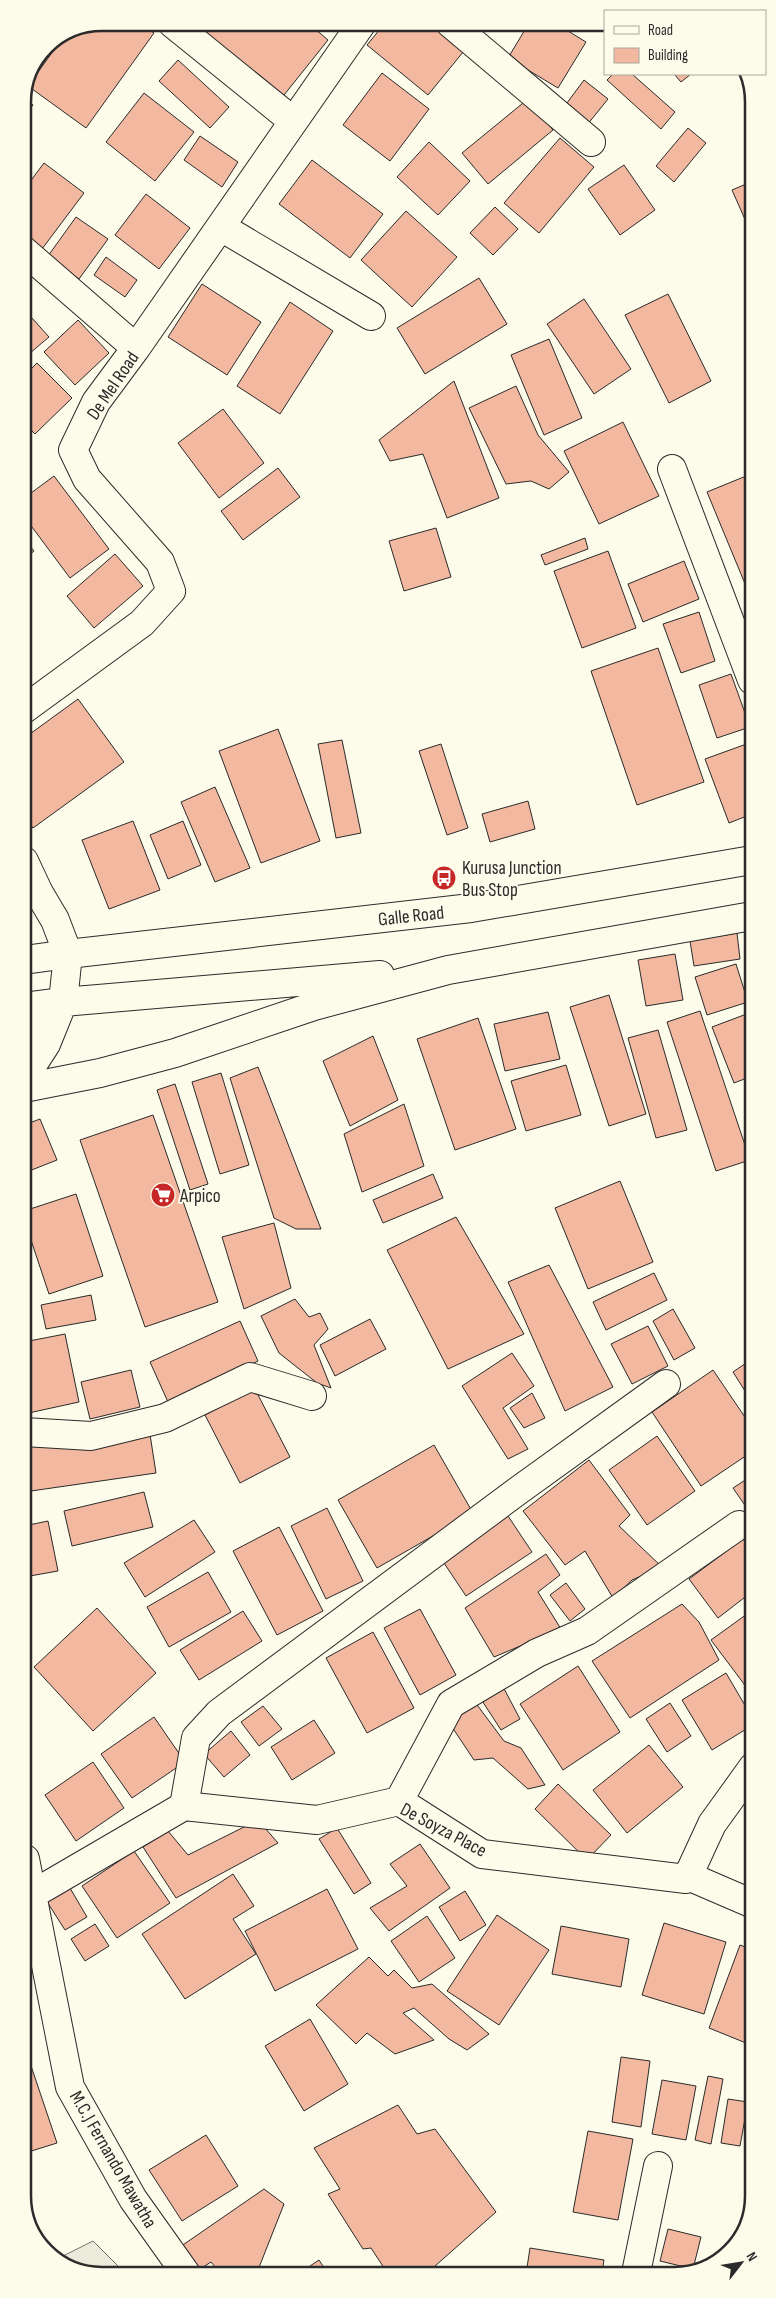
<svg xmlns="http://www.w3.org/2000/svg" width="776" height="2298" font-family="'Sofia Sans Condensed',sans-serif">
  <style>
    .green { fill: #ecebdb; stroke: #74746e }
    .building { fill: #f2b8a0; stroke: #2b2b2b }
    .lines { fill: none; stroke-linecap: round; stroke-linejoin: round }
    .minor-casing { stroke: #2b2b2b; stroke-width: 30 }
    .major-casing { stroke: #2b2b2b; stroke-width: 30 }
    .highway-casing { stroke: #2b2b2b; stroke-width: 30 }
    .minor { stroke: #fdfbea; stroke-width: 28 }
    .major { stroke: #fdfbea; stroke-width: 28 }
    .highway { stroke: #fdfbea; stroke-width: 28 }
    .labels { text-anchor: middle; stroke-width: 4; stroke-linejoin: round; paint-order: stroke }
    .street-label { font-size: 19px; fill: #2b2b2b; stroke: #fdfbea }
    .poi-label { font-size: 19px; fill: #2b2b2b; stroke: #fdfbea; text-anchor: start }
    .rim { fill: none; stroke: #2b2b2b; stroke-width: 2.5 }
  </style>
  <rect width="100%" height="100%" fill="#fdfbea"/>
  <path class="green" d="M93,2241L127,2275H97L57,2259Z"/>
  <path class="building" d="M103,23H139L154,33L86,128L28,86L61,40Z
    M186,23H308L328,40L280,100Z
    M385,23H439L468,46L428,95L367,45Z
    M495,23H513L505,32Z
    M529,23H555L586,42L558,88L508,58Z
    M178,60L229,107L210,128L159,81Z
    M382,73L429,109L390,161L343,125Z
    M613,74H632L675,112L661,129L607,80Z
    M674,74H691L681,82Z
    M741,74H746L751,82V92Z
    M584,80L608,99L587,125L564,107Z
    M144,93L194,132L155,181L106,142Z
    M23,97L33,105L23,117Z
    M528,99L553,130L488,184L462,153Z
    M688,128L706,143L674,182L656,166Z
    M200,136L238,162L222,187L184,160Z
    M560,138L594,167L539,233L504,203Z
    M429,142L470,181L438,215L397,177Z
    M312,160L383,214L350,258L279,204Z
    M44,163L84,193L39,253L23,240V191Z
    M624,165L655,210L620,235L588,189Z
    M751,182V233L732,190Z
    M146,194L190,228L159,269L115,235Z
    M495,207L518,229L493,255L470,233Z
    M406,211L457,257L412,307L361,260Z
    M76,217L108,239L79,279L48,256Z
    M106,257L137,280L125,297L94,275Z
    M479,278L507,324L425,374L397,328Z
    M202,284L261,322L227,375L168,337Z
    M668,294L711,381L669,403L625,315Z
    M584,299L631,369L594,394L547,324Z
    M290,302L333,331L280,414L237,386Z
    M23,308L49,337L23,359Z
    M78,320L109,353L75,385L44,352Z
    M549,339L582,418L544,435L511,355Z
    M37,363L72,398L35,434L23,422V377Z
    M454,381L499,498L447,518L423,454L390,461L379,440Z
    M516,386L538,435L569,472L549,489L531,481L506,484L469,408Z
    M223,409L264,463L219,498L178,443Z
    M623,422L659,496L599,524L564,451Z
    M278,468L300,497L243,540L221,511Z
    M751,474V589L748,591L707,492Z
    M54,476L109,549L70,578L23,515V499Z
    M436,528L451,577L404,591L389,541Z
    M23,538L34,551L23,560Z
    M585,538L588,549L545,565L541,555Z
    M608,551L636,628L582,648L554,571Z
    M115,554L143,586L94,628L67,596Z
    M684,561L699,599L643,622L628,584Z
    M699,612L715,661L681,673L663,624Z
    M658,648L704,782L637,805L591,671Z
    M731,674L750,727L717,738L699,685Z
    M78,699L124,762L33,828L24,815L23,739Z
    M278,729L320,841L261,863L219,751Z
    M342,740L361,833L336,838L318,744Z
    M752,742V814L729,823L705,759Z
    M441,744L468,828L447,835L419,751Z
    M215,787L250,868L215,882L181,802Z
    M528,801L535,829L490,842L482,814Z
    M133,821L160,890L109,909L82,840Z
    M183,821L201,865L168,879L150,835Z
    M737,933L740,959L694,966L690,941Z
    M675,954L683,1000L646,1006L638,960Z
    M736,964L748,1002L707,1015L695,977Z
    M609,995L646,1114L609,1126L570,1007Z
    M700,1011L750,1160L716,1171L667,1022Z
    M548,1012L560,1059L505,1071L494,1024Z
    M752,1012V1076L734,1083L712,1027Z
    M478,1018L516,1129L455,1150L417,1039Z
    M658,1030L687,1130L656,1138L628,1038Z
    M373,1036L398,1100L350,1126L323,1061Z
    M566,1065L581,1115L526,1131L511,1081Z
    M258,1067L321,1229H296L274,1218L230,1078Z
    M221,1073L249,1165L220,1174L192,1082Z
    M175,1084L208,1184L190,1190L157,1090Z
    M404,1104L424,1166L362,1192L344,1134Z
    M153,1115L218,1302L145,1327L80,1140Z
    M40,1119L57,1160L24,1173V1125Z
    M433,1174L443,1198L383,1223L373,1200Z
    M620,1181L653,1262L588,1289L555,1208Z
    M76,1194L103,1276L49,1294L24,1219V1211Z
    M456,1217L524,1334L448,1369L387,1250Z
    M274,1223L291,1288L244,1309L222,1237Z
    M549,1265L613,1387L565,1411L508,1282Z
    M654,1273L667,1300L606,1330L593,1302Z
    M24,1292L30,1322L24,1324Z
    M91,1295L96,1320L46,1329L41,1305Z
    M295,1299L309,1317L320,1313L328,1329L314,1345L331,1388L317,1383L279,1353L261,1316Z
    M673,1309L695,1348L674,1360L653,1321Z
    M370,1319L386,1349L335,1376L320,1345Z
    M240,1321L258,1361L168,1402L150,1362Z
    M648,1326L668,1366L632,1384L611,1344Z
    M65,1334L79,1402L24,1414V1342Z
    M512,1353L534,1386L503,1408L528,1449L508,1459L462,1386Z
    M752,1359V1402L733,1372Z
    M131,1370L140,1407L90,1419L81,1382Z
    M713,1370L753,1429V1451L701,1486L652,1412Z
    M255,1389L290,1457L240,1483L205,1415Z
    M532,1393L545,1418L524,1428L510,1408Z
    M149,1428L156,1473L24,1492V1446Z
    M657,1436L695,1491L647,1525L609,1470Z
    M434,1445L473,1513L377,1568L338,1500Z
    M589,1460L630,1515L619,1526L662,1567L632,1580L613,1598L585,1551L565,1565L523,1511Z
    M753,1475V1517L733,1488Z
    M144,1492L153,1527L72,1546L64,1511Z
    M327,1508L363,1581L326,1599L291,1526Z
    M506,1513L532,1552L466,1596L440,1557Z
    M194,1520L215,1552L145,1597L124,1563Z
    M48,1521L58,1571L24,1577V1526Z
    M279,1527L323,1611L277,1635L233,1551Z
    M743,1539L753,1551V1591L718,1618L689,1579Z
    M546,1554L560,1575L538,1592L561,1629L494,1657L465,1608Z
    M208,1572L231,1612L169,1647L147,1607Z
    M566,1583L585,1609L570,1621L550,1595Z
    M682,1604L699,1622L719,1660L630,1718L592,1661Z
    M97,1608L156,1673L93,1731L34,1667Z
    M420,1609L456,1675L420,1695L384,1628Z
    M243,1611L262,1641L199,1680L180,1650Z
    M747,1614L753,1623V1696L711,1640Z
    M373,1632L414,1708L367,1733L326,1658Z
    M578,1666L620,1732L563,1770L520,1704Z
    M726,1673L753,1719V1725L712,1750L682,1700Z
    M500,1681L520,1719L501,1730L477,1693Z
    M472,1698L504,1741L521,1748L545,1785L528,1789L493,1758L474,1760L448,1721Z
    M670,1703L691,1736L667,1752L646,1719Z
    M263,1706L282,1729L259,1746L241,1722Z
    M154,1717L185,1762L132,1798L101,1754Z
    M314,1720L335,1753L292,1780L271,1747Z
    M231,1731L250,1755L224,1777L204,1754Z
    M649,1745L683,1787L627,1833L593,1790Z
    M93,1762L124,1808L76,1841L45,1795Z
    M558,1784L611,1835L587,1860L535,1809Z
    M258,1820L278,1843L176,1898L143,1847L168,1831L188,1855Z
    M337,1828L371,1883L354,1894L319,1839Z
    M420,1844L450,1888L389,1931L370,1908L407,1886L390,1864Z
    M134,1851L170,1903L117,1938L82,1886Z
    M233,1874L254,1906L233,1919L256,1954L185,1999L142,1934Z
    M67,1883L87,1917L65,1930L44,1897Z
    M327,1889L358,1949L275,1991L245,1931Z
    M465,1891L486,1925L460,1941L439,1907Z
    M497,1915L549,1950L499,2025L447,1991Z
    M427,1916L455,1958L419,1982L391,1941Z
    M664,1923L726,1942L704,2014L642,1995Z
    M95,1924L109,1946L85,1961L71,1939Z
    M561,1926L629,1939L621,1987L552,1974Z
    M740,1945L753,1950V2037L751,2045L709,2028Z
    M369,1957L388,1976L394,1970L412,1988L432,1984L489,2034L467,2050L449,2039L414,2008L403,2013L434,2040L395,2054L367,2033L356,2044L316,2005Z
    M310,2019L348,2084L304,2111L265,2046Z
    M25,2048L57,2143L25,2153Z
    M621,2057L650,2061L641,2127L612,2122Z
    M708,2076L723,2079L711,2144L695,2140Z
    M662,2080L696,2086L686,2140L652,2134Z
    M728,2099L748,2102L740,2146L721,2143Z
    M398,2105L417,2134L435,2129L496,2212L426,2274H388L371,2248L363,2249L328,2194L340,2189L314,2148Z
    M588,2131L633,2139L618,2220L573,2212Z
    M206,2135L238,2186L182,2221L149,2170Z
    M264,2189L284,2204L256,2275H222L211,2262L197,2271L177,2249Z
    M668,2229L701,2237L693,2269L660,2261Z
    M530,2248L604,2260L602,2273L526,2274Z
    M319,2260L328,2274H298Z"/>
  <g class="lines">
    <defs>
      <path id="minor" d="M172,23L293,121
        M450,23L591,142
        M221,227L371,316
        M23,250L136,348
        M672,469L752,680
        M23,710L142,623L171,591L160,562L87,479L73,450L96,402L136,348L362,23
        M24,861L39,893L55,920L68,954
        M24,1432L91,1436L165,1418L250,1377L312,1396
        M399,1801L451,1704L537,1653L587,1631L739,1525
        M184,1806L196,1738L219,1713L519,1490L666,1384
        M25,1859L70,2087L133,2199L187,2275
        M688,1876L712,1824L753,1767
        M33,1894L184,1806L317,1820L399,1801L482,1854L686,1879L688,1876L753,1904
        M636,2273L658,2166"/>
      <path id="major" d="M24,960L68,954
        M24,1007L63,1002"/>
      <path id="highway" d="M24,1043L63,1002L380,975
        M24,1078L46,1044L63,1002L68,954L471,908L752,860
        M24,1088L100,1073L175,1053L314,1006L448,970L752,916"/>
    </defs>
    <use href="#minor" class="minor-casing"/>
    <use href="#major" class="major-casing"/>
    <use href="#highway" class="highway-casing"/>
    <use href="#minor" class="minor"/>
    <use href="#major" class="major"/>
    <use href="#highway" class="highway"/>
  </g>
  <defs>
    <symbol id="bus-disc" viewBox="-11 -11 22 22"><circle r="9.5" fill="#c62828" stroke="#fdfbea"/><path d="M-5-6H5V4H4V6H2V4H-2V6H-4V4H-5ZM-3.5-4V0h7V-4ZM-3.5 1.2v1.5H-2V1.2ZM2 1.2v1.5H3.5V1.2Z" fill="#fff"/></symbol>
    <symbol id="supermarket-disc" viewBox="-11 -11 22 22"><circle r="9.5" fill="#c62828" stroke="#fdfbea"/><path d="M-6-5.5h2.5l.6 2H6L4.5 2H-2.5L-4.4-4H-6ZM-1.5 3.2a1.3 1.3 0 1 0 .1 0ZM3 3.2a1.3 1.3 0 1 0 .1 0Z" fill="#fff"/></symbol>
  </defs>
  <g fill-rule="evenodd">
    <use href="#bus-disc" x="430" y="864" width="28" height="28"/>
    <use href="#supermarket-disc" x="149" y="1181" width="28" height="28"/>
  </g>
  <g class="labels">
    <g class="street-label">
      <text transform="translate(112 385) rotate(-56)" y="7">De Mel Road</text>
      <text transform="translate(411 915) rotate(-6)" y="7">Galle Road</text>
      <text transform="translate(444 1829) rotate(28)" y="7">De Soyza Place</text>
      <text transform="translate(114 2159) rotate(60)" y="7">M.C.J Fernando Mawatha</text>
    </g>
    <g class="poi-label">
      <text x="462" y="874">Kurusa Junction<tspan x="462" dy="22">Bus Stop</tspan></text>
      <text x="180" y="1202">Arpico</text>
    </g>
  </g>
  <path d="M0 0H776V2298H0ZM102 31H674A71 71 0 0 1 745 102V2196A71 71 0 0 1 674 2267H102A71 71 0 0 1 31 2196V102A71 71 0 0 1 102 31Z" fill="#fdfbea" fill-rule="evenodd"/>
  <path class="rim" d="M102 31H674A71 71 0 0 1 745 102V2196A71 71 0 0 1 674 2267H102A71 71 0 0 1 31 2196V102A71 71 0 0 1 102 31Z"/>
  <rect x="604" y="10" width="162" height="65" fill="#fdfbea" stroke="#a9a89e"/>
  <rect x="614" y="26" width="25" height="8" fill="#fdfbea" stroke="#a9a89e"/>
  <text x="648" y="35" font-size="15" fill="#2b2b2b">Road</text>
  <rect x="614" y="48" width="25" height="15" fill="#f2b8a0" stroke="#a9a89e"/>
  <text x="648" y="60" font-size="15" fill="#2b2b2b">Building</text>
  <g transform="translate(741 2263) rotate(59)" stroke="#fdfbea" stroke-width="4" paint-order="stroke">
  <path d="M0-4L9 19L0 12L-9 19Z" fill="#2b2b2b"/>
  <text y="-8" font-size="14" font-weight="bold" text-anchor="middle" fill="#2b2b2b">N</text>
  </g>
</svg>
